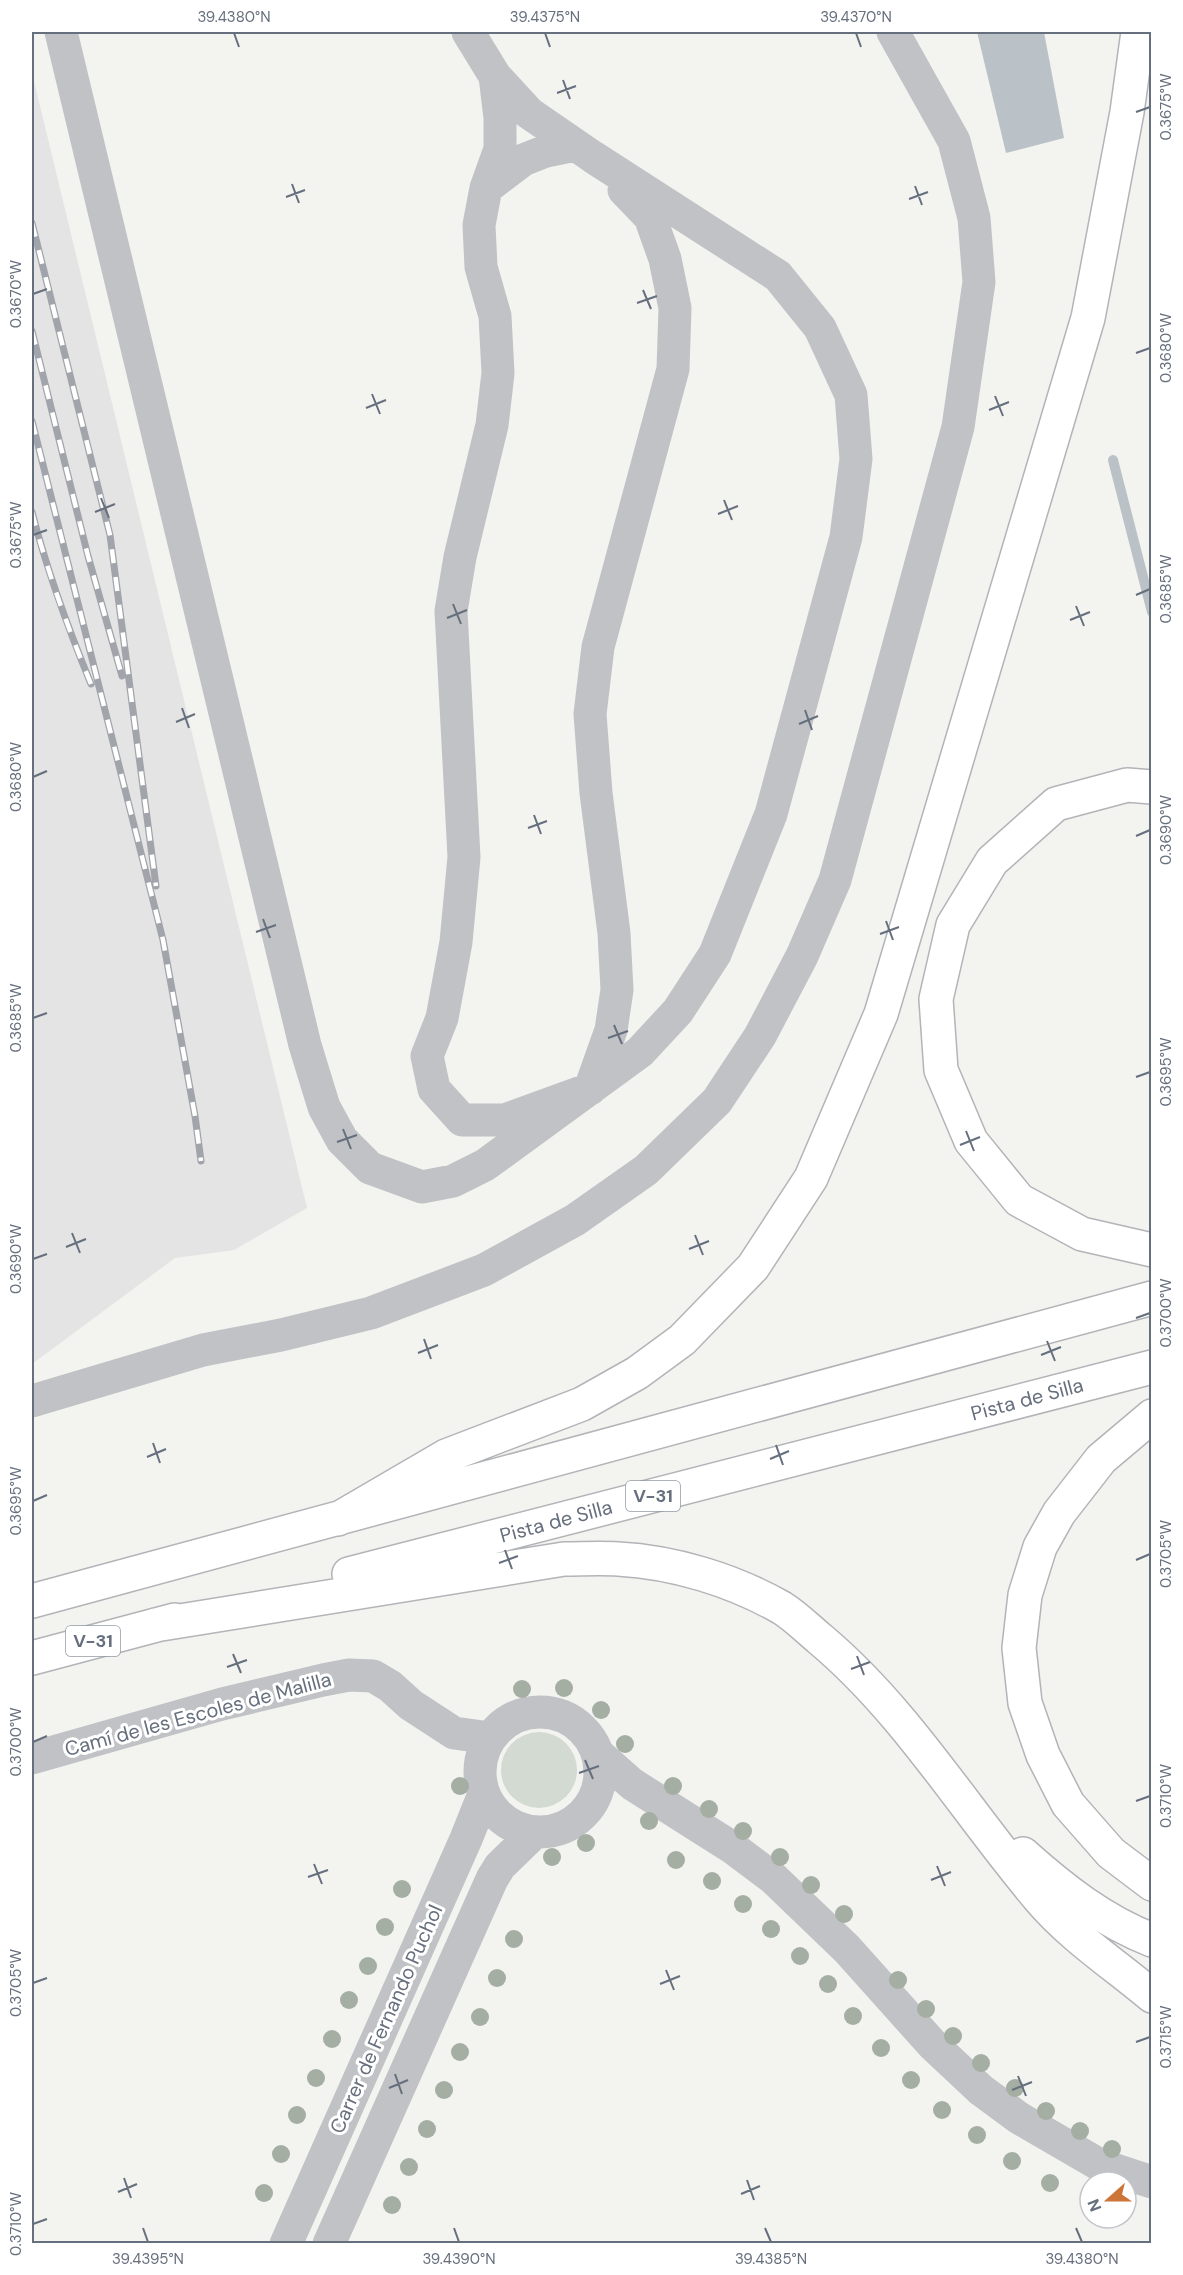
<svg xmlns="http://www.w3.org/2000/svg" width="1183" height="2275" font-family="'DM Sans',sans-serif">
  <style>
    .built { fill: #e3e4e3 }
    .green { fill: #d3dad1 }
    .water { fill: #bbc2c7 }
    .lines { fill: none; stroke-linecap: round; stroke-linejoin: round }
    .stream { stroke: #bbc2c7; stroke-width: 10 }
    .trunk-casing { stroke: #b2b4b8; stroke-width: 36 }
    .minor { stroke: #c0c2c5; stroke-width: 33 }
    .trunk { stroke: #fff; stroke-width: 33 }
    .rail-casing { stroke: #a1a4aa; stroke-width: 7 }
    .rail { stroke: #fff; stroke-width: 4.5; stroke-dasharray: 14; stroke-linecap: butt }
    .tree { fill: #a4aea3 }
    .ticks { fill: none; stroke: #666f7d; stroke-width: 2 }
    .labels { text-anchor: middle; stroke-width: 6; stroke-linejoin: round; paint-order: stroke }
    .shield { fill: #fff; stroke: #949aa4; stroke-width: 1.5 }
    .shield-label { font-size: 18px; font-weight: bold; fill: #666f7d }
    .street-label { font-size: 20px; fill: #666f7d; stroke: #fff }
    .neatline { fill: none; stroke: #666f7d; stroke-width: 2 }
    .ticks-label { font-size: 15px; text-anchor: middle; fill: #666f7d }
  </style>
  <rect width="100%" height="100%" fill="#f3f3f0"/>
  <path class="built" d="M32,73L307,1208L234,1250L175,1258L32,1364Z"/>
  <path class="green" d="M501 1770a38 38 0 1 1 76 0a38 38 0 1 1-76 0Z"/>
  <path class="water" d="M977,32H1044L1064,138L1006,153Z"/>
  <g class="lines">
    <path class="stream" d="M1113,460L1152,612"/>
    <defs>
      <path id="trunk" d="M1152,787L1127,785L1056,804L992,861L953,925L936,999L941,1070L971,1141L1019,1200L1082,1234L1152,1250
        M1152,1416L1101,1459L1059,1513L1040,1547L1025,1595L1019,1648L1025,1703L1043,1755L1068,1804L1111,1853L1152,1884
        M338,1519L446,1456L582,1404L637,1373L682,1340L753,1267L811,1178L881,1014L1088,318L1127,112L1138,32
        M349,1574L1152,1367
        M32,1601L1152,1298
        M155,1625L564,1559C582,1559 600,1558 618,1559C674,1562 733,1580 782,1608C795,1616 808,1629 820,1639C907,1712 966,1812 1039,1898C1071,1936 1114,1964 1152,1996
        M32,1658L175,1620
        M1023,1854C1062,1889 1103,1921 1152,1940"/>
    </defs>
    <use href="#trunk" class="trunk-casing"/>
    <path class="minor" d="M61,32L305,1045L324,1107L342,1140L370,1168L422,1187L453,1181L485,1165L640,1052L678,1011L715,954L771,814L846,537L856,459L851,395L820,328L778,276L593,157L529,113L495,76L468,32
      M495,76L500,118V149L486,188L479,225L481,267L495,316L498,373L492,425L460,557L451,611L464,857L456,942L442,1018L427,1056L434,1089L462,1120H505L590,1089L611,1030L617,990L614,933L596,793L590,714L598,647L673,369L675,308L665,259L650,217L624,190
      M486,188L523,160L546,151L575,145
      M32,1401L203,1350L281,1335L371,1313L484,1270L575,1220L646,1170L717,1101L760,1036L802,956L835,880L958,427L979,282L974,218L954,141L893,32
      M480 1772a60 60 0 1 1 120 0a60 60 0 1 1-120 0Z
      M598,1754L632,1784L733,1848L773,1878L847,1949L933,2045L981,2090L1019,2118L1100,2165L1152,2182
      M32,1758L222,1704L323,1680L349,1675L373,1676L390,1686L411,1705L454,1733L490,1738
      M286,2244L466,1839L484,1794
      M329,2244L492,1879L500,1866L534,1833"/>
    <use href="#trunk" class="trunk"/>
    <defs>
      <path id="rail" d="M32,223L110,535L156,886
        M32,331L88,556L122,676
        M32,421L163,940L195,1116L201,1161
        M32,512C47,571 68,628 91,684"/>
    </defs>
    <use href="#rail" class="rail-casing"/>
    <use href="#rail" class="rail"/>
  </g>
  <g class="tree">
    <circle cx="564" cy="1688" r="9"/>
    <circle cx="522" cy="1689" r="9"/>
    <circle cx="601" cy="1710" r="9"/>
    <circle cx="625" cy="1744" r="9"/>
    <circle cx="460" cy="1786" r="9"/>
    <circle cx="673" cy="1786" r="9"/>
    <circle cx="709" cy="1809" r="9"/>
    <circle cx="649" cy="1821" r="9"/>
    <circle cx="743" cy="1831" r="9"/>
    <circle cx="586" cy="1843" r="9"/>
    <circle cx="552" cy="1857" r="9"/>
    <circle cx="780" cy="1857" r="9"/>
    <circle cx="676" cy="1860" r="9"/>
    <circle cx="712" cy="1881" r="9"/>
    <circle cx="811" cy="1885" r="9"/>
    <circle cx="402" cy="1889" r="9"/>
    <circle cx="743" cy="1904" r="9"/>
    <circle cx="844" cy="1914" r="9"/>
    <circle cx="385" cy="1927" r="9"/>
    <circle cx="771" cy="1929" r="9"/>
    <circle cx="514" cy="1939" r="9"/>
    <circle cx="800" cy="1956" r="9"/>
    <circle cx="368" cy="1966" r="9"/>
    <circle cx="497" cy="1978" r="9"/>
    <circle cx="898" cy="1980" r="9"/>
    <circle cx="828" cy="1984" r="9"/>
    <circle cx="349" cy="2000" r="9"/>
    <circle cx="926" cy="2009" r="9"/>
    <circle cx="853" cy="2016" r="9"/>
    <circle cx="480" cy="2017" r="9"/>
    <circle cx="953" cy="2036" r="9"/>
    <circle cx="332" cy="2039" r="9"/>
    <circle cx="881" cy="2048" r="9"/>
    <circle cx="460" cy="2052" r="9"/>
    <circle cx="981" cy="2063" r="9"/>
    <circle cx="316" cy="2078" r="9"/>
    <circle cx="911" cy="2080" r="9"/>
    <circle cx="1015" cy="2088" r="9"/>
    <circle cx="444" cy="2090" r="9"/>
    <circle cx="942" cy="2110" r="9"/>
    <circle cx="1046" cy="2111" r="9"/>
    <circle cx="297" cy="2115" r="9"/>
    <circle cx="427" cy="2129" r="9"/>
    <circle cx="1080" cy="2131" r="9"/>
    <circle cx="977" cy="2135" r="9"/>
    <circle cx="1112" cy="2149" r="9"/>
    <circle cx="281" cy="2154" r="9"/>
    <circle cx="1012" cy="2161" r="9"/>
    <circle cx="409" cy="2167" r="9"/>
    <circle cx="1050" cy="2183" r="9"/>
    <circle cx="264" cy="2193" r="9"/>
    <circle cx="392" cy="2205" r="9"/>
  </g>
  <path class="ticks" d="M234,33L239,47M545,33L550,47M856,33L861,47M563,80L570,99M557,93L576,86M1136,112L1150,107M292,184L299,203M915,186L922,205M286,197L305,190M909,199L928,192M643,290L651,309M33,294L47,289M637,303L657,296M1136,353L1150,348M372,394L380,414M995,396L1003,416M366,408L386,400M989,410L1009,402M101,498L109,518M724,500L732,520M95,512L115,504M718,514L738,506M33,535L47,530M1136,595L1150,589M453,604L461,624M1076,606L1084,626M447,618L467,610M1070,620L1090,612M182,708L189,728M805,710L812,730M176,722L195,714M799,724L818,716M33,777L47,771M534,815L541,834M528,828L547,821M1136,836L1150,830M263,919L270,938M886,921L893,940M256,932L276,925M880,934L899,927M33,1018L47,1013M614,1025L622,1044M608,1038L628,1031M1136,1077L1150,1072M343,1129L351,1149M966,1131L974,1151M337,1142L357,1135M960,1145L980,1137M72,1233L80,1253M695,1235L703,1255M66,1247L86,1239M689,1249L709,1241M33,1259L47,1254M1136,1318L1150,1313M424,1339L431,1359M1047,1341L1055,1361M418,1353L438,1345M1041,1355L1061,1347M153,1443L160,1463M776,1445L783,1465M147,1457L166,1449M770,1459L789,1451M33,1501L47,1495M505,1550L512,1569M1136,1560L1150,1554M499,1563L518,1556M233,1654L241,1673M857,1656L864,1675M227,1667L247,1660M851,1669L870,1662M33,1742L47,1736M585,1760L593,1779M579,1773L599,1766M1136,1801L1150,1796M314,1864L322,1884M937,1866L945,1886M308,1877L328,1870M931,1880L951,1872M666,1970L674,1990M33,1983L47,1978M660,1984L680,1976M1136,2042L1150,2037M395,2074L402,2094M1018,2076L1026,2096M389,2088L408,2080M1012,2090L1032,2082M124,2178L131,2198M747,2180L754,2200M118,2192L137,2184M741,2194L760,2186M33,2224L47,2219M143,2228L148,2242M454,2228L459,2242M765,2228L771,2242M1076,2228L1082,2242"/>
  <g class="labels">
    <g class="shield">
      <rect x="626" y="1481" width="54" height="30" rx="4.5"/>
      <rect x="66" y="1626" width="54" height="30" rx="4.5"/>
    </g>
    <g class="shield-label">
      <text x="653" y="1502">V-31</text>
      <text x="93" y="1647">V-31</text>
    </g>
    <g class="street-label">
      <text transform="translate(1027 1399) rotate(-15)" y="7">Pista de Silla</text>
      <text transform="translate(556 1521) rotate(-15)" y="7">Pista de Silla</text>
      <text transform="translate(198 1714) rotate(-15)" y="7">Camí de les Escoles de Malilla</text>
      <text transform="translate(386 2019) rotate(-66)" y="7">Carrer de Fernando Puchol</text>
    </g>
  </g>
  <rect width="1183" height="2275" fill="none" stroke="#ffffff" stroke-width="66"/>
  <g transform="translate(1108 2200) rotate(249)"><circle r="28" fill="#ffffff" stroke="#c2c5cb" stroke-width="1.5"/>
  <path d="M0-4.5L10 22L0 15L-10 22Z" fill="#cc7537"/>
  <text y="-9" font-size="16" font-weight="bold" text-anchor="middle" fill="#666f7d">N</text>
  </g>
  <rect x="33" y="33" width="1117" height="2209" class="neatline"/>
  <g class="ticks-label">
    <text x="234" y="22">39.4380°N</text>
    <text x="545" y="22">39.4375°N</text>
    <text x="856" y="22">39.4370°N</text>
    <text transform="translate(1166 107) rotate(-90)" y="5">0.3675°W</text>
    <text transform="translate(16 294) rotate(-90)" y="5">0.3670°W</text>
    <text transform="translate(1166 348) rotate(-90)" y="5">0.3680°W</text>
    <text transform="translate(16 535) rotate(-90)" y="5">0.3675°W</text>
    <text transform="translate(1166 589) rotate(-90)" y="5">0.3685°W</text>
    <text transform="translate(16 777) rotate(-90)" y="5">0.3680°W</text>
    <text transform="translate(1166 830) rotate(-90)" y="5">0.3690°W</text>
    <text transform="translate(16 1018) rotate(-90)" y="5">0.3685°W</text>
    <text transform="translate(1166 1072) rotate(-90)" y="5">0.3695°W</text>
    <text transform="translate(16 1259) rotate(-90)" y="5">0.3690°W</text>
    <text transform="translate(1166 1313) rotate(-90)" y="5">0.3700°W</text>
    <text transform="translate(16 1501) rotate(-90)" y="5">0.3695°W</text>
    <text transform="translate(1166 1554) rotate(-90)" y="5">0.3705°W</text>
    <text transform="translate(16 1742) rotate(-90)" y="5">0.3700°W</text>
    <text transform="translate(1166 1796) rotate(-90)" y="5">0.3710°W</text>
    <text transform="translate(16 1983) rotate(-90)" y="5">0.3705°W</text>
    <text transform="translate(1166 2037) rotate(-90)" y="5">0.3715°W</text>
    <text transform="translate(16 2224) rotate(-90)" y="5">0.3710°W</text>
    <text x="148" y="2264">39.4395°N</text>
    <text x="459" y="2264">39.4390°N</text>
    <text x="771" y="2264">39.4385°N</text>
    <text x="1082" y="2264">39.4380°N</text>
  </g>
</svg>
